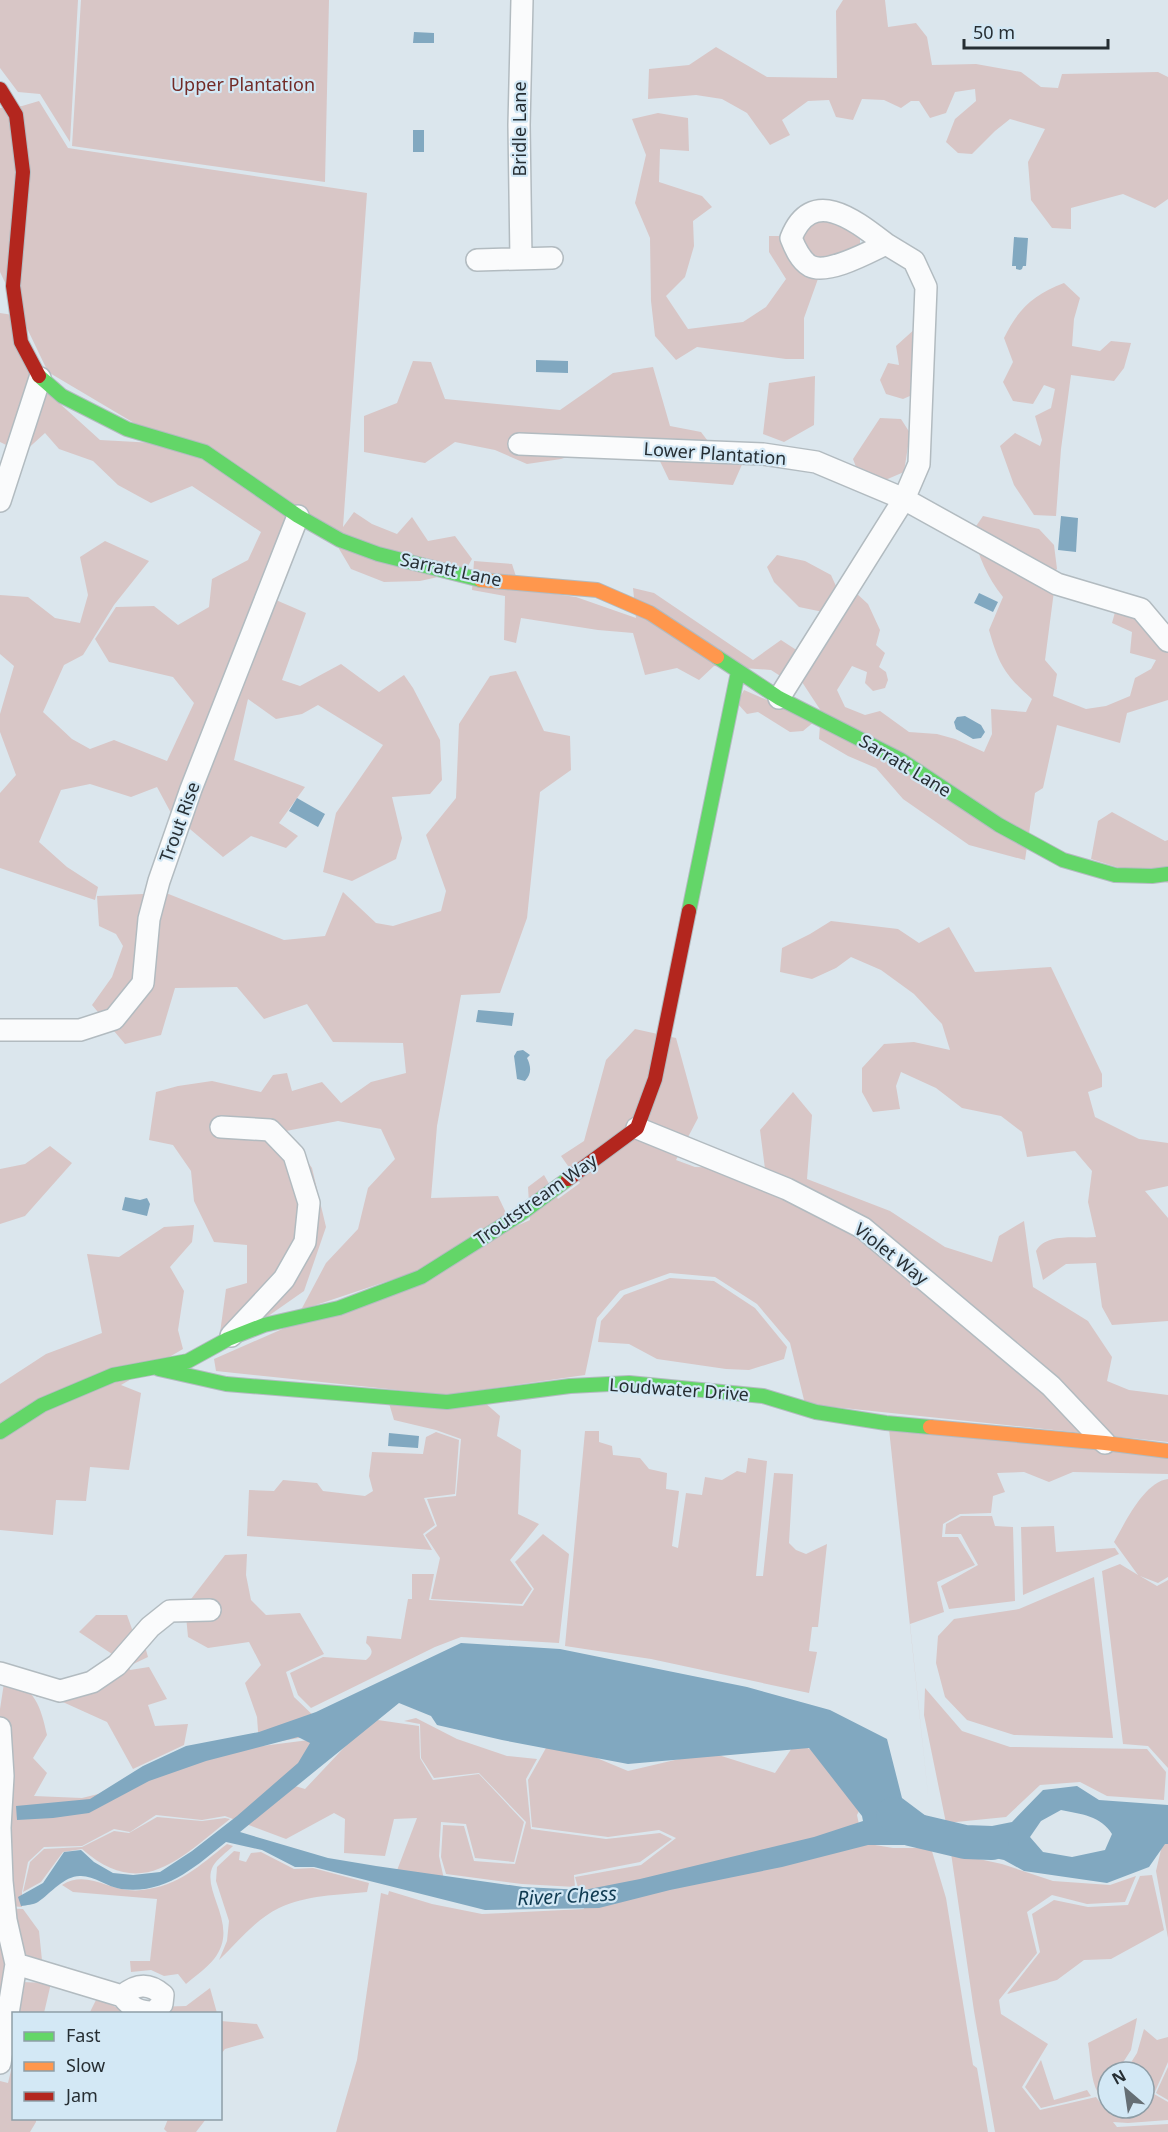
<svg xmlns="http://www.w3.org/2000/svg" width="1168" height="2132" font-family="'Noto Sans',sans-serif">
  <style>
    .green { fill: #d8c6c6 }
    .water { fill: #81a8c0; fill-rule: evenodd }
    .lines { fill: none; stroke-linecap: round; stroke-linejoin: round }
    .river { stroke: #81a8c0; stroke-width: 34 }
    .street-casing { stroke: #b2bbc0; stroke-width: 24 }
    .fast-casing { stroke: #b2bbc0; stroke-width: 16 }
    .slow-casing { stroke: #b2bbc0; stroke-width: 16 }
    .jam-casing { stroke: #b2bbc0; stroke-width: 16 }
    .street { stroke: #fafbfc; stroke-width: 21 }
    .fast { stroke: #63d668; stroke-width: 14 }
    .slow { stroke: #ff974d; stroke-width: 14 }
    .jam { stroke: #b3261e; stroke-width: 14 }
    .labels { text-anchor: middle; stroke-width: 4.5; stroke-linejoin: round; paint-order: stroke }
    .park-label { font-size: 18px; fill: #722b27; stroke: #d3e8f5 }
    .street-label { font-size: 18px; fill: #262e33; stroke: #d3e8f5 }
    .water-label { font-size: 20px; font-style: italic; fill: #0f3a51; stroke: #d3e8f5 }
  </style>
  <rect width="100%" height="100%" fill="#dbe6ed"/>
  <path class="green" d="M0,0H78L70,142L40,94L18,92L0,68Z
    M81,0H329L325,182L72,146Z
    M843,0H885L888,27L916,23L927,37L932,65L976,64L1021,72L1041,87L1058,88L1062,74L1158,72L1168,77V199L1155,208L1123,194L1071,208V229L1052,228L1031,200L1028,162L1045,129L1010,119L995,131L972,154L958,153L946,142L955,119L976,101L975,89L955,92L946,113L930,118L919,101H911L901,108L884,100L862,99L853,120L836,117L829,100L808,101L782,120L790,135L770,145L747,113L722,99L696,95L648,99L649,69L689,65L716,47L767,77L837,78L836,11Z
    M39,101L68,148L367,193L343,527L354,512L372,524L397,534L412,517L428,541L455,536L472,559L465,571L420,581L384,582L351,569L335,542L48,372L0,272V108L22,106Z
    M658,113L688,118L689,151L660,149L659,182L702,196L712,207L693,221L694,246L685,277L666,296L688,329L743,322L766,307L786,279L769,252V236H788L819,276L804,318V359H786L697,347L676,360L655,336L651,301L650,238L635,203L646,155L632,119Z
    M830,219L860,239V245L856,249C831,259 825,269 803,248L802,232L806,225Z
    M1064,283L1080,298L1074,319L1072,346L1100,351L1111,341L1131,343L1124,368L1114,381L1071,375L1061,449L1056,516L1034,515L1014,485L1000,446L1015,433L1040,446L1042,440L1035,416L1051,408L1055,389L1044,385L1033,404L1013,401L1003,382L1013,362L1004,338C1018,309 1033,295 1064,283Z
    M0,313L13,315L47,392L100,440L155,443L201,460L286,514L262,594L306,613L282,680L300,686L341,664L379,692L404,675L413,688L440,740L442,780L430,794L392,797L402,838L396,859L352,881L323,872L336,813L383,745L318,705L302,714L276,719L248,699L234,760L305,787L279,823L298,836L286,848L251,836L223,857L171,813L157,787L131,797L90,784L61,790L39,842L67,867L98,887L95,900L0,868V793L16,775L0,732V714L14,666L0,654V595L28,597L55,618L80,623L88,595L80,557L105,541L149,561L114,605L83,655L64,665L43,712L72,739L90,749L114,740L167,761L194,703L173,677L109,662L95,639L116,607L154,606L178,625L209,607L212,579L248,560L261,532L192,486L151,503L118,485L93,461L59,449L45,433L23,453L0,442Z
    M917,327L919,392L903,399L886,394L880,380L888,363L899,365L896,346Z
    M413,361L431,362L445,399L560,410L613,373L653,367L670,426L701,432L720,457L744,460L733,485L669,480L657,455L579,453L561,459L527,464L495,450L455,442L425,463L364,452V416L397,403Z
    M815,376L814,425L784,442L763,434L769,383Z
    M880,418L901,419L910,433L904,472L883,481L858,472L853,459Z
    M983,516L1039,529L1054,545L1057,569L1042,583L1054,591L1045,660L1057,674L1053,696L1086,709L1106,706L1130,696L1135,678L1151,669L1156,660L1130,653L1132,632L1112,623L1117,605L1138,613L1168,647V700L1127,713L1120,743L1057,725L1043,788L1035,793L1025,860L969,845L903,799L876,768L848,756L819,739L821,711L800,679L855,592L868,604L880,630L876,645L885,653L879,667L886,672L888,680L885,688L873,691L865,683L867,672L852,666L837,690L845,707L865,715L880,711L909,732L937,734L955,739L984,752L992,734L991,709L1026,712L1032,699C1005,675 999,665 989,630L1003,597C987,577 979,557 972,532Z
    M777,555L805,561L831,575L840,595L828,613L799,607L774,582L767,567Z
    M474,561L512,564L520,589L576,597L636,618L633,588L654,593L753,660L781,640L801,653L785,679L771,670L714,666L699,680L677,668L645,675L633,633L598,630L521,618L516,643L504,640L505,596L472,590Z
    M516,671L544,731L570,736L571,770L540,792L527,918L500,993L461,995L437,1126L431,1198L498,1196L507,1215L418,1271L301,1310L326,1263L358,1229L368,1188L395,1159L381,1129L338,1121L286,1131L312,1168L326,1227L304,1291L264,1319L220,1333L226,1289L247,1283V1245L214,1242L194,1201L191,1171L173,1145L149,1140L156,1092L178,1086L212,1081L261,1092L273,1075L287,1073L292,1091L322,1082L341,1103L371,1082L406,1073L403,1043L333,1042L307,1004L264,1019L237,987L175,988L161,1035L125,1044L92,1005L112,977L123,946L116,934L99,926L97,896L166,893L284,940L325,936L343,892L376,923L393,926L441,911L446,891L426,835L456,798L459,724L490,676Z
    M744,690L815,721L803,731L790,732L758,712L747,714L737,703Z
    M1112,812L1165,841L1168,840V883L1091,859L1098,821Z
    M831,921L898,929L919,943L949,927L975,972L1051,967L1102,1074V1087L1088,1092L1095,1117L1139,1139L1168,1143V1186L1145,1191L1168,1218V1321L1112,1325L1102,1307L1096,1263L1066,1264L1043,1280L1036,1251C1047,1232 1078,1239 1096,1237L1088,1202L1092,1171L1075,1151L1027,1157L1022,1132L1001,1116L962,1108L936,1088L901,1072L896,1086L900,1109L873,1112L862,1092V1068L884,1044L914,1042L950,1050L942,1024L914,994L881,970L851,957L836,968L812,979L780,972L782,948L810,934Z
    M635,1029L676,1038L698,1118L676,1160L695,1167L765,1169L760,1130L793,1092L812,1115L807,1179L890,1211L945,1247L992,1262L999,1236L1024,1221L1033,1287L1088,1321L1112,1357L1107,1381L1129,1390L1168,1395V1442L805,1404L790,1343L757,1304L715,1277L670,1273L620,1291L597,1318L585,1375L446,1395L216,1371L214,1359L530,1220L528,1187L544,1175L558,1199L580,1183L561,1156L584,1141L606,1060Z
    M50,1146L72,1163L25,1216L0,1224V1169L25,1164Z
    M194,1225L192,1242L170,1267L184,1291L178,1330L183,1349L121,1385L141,1393L129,1470L90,1467L86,1501L56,1500L53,1535L0,1530V1384L46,1354L102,1333L87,1254L119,1257L164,1227Z
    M670,1278L714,1281L755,1308L787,1347L784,1359L749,1370L726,1369L657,1359L629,1344L598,1342L601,1321L624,1295Z
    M388,1400L484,1402L500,1416L497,1436L521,1450L518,1514L539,1524L510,1560L532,1589L522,1604L431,1599L440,1558L425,1535L437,1526L427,1499L456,1496L461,1439L436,1430L394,1420Z
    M889,1429L1168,1447V1474L1073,1472L1049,1482L1024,1472L997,1473L1005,1492L993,1496L991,1513L960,1514L943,1524L942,1537H958L975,1565L937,1582L944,1612L910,1624L930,1813Z
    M585,1431H599V1442L612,1446L613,1455L640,1458L649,1469L667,1473L666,1489L679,1491L672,1546L678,1548L686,1493L702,1495L705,1477L722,1480L737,1471L746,1473L748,1458L767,1461L756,1576H763L774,1473L793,1474L789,1543L796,1550L806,1554L827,1544L818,1627H812L809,1651L817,1652L809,1693L651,1659L565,1646Z
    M436,1432L459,1440L455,1494L424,1498L435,1525L423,1534L432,1550L247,1536L249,1490L274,1491L283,1480L317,1483L323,1491L365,1496L373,1491L369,1476L372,1452L423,1454L426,1437Z
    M1168,1479V1577L1158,1583L1140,1576L1157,1586L1168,1580V1768L1148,1746L1123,1744L1102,1571L1120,1564L1138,1575L1114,1542C1125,1523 1144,1482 1168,1479Z
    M961,1516H992L995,1526L1013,1527L1015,1601L949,1609L941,1586L978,1565L961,1534H945L946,1524Z
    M1054,1526L1056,1552L1115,1548L1119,1554L1023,1595L1021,1527Z
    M543,1534L569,1554L559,1643L461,1637L435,1647L311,1708L298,1695L290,1673L323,1657L366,1660C374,1654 373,1649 366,1643L367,1636L401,1639L408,1599H412V1574H434L429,1600L523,1606L534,1589L515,1562Z
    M247,1554L246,1575L251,1600L266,1615L300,1613L324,1654L286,1672L294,1697L318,1720L310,1736L259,1745L257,1717L245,1683L261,1665L249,1642L208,1648L188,1637L186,1616L188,1603L225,1555Z
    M1094,1577L1113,1738L1014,1735L967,1720L945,1697L936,1663L938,1636L954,1619L1019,1609Z
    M96,1615H127L132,1629L144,1643L148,1657L129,1666L130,1670L149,1667L167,1699L148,1705L155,1726L188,1724L184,1745L133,1769L107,1722L54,1698L37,1697L19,1682L60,1694L116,1660L112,1654L79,1632Z
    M4,1683C35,1684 41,1708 47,1735L33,1758L47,1773L34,1796L82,1798L135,1785L238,1749L317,1739L285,1783L305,1789L371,1719L419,1726L420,1758L433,1780L479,1774L524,1822L514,1862L475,1858L466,1824L441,1822L439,1856L445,1884L396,1873L417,1818L394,1819L385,1856L344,1853L345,1819L334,1813L286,1839L225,1816L202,1820L156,1815L130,1832L114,1829L82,1846L44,1847L28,1862L22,1892V1907L10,1906L0,1828V1709Z
    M925,1688L962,1731L1010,1747L1147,1749L1166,1772L1164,1800L1107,1796L1080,1782L1040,1785L1006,1817L946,1823L924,1715Z
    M416,1718L457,1739L507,1756L537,1759L526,1779L531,1829L606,1839L660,1833L672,1839L640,1862L574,1875L575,1887L522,1884L446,1874L441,1857L443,1825L464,1826L474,1861L515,1864L526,1822L479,1773L434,1778L421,1758L420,1724L404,1721Z
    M551,1739L628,1771L709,1752L775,1773L796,1742L848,1769L870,1789L857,1815L863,1843L893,1848H931L946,1898L973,2065L977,2068L988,2132H336L357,2060L381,1893L388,1895L389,1891L432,1904L482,1914L584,1909L575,1877L641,1865L676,1838L659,1830L608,1837L532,1827L528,1780Z
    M157,1817L202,1821L225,1818L230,1819C180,1858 142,1902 82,1849L63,1852L41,1882L23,1892L30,1862L44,1849L82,1847L114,1831L129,1833Z
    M1168,1820V1938L1156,1871Z
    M227,1844L233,1846C227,1852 217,1859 213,1866C200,1891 241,1925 214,1959C207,1968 195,1976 186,1984L178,1974L164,1976L151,1970L131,1972L130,1961H150L157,1899L73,1892L62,1885C88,1868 111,1894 142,1890C179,1886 199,1866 227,1844Z
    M234,1851L240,1852L239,1860L246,1862L251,1853L261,1852L294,1869L313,1868L369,1883L367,1892C338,1895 306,1895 279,1908C256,1919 238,1942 219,1960L227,1941L229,1921L216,1881L217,1867Z
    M951,1853L1002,1864L1053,1881L1110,1885L1136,1876L1125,1902L1087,1904L1052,1895L1027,1912L1037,1953L999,2000L1001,2014L1048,2044L1022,2087L1040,2110L1096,2097L1106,2110L1110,2108H1144V2072H1125L1137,2053L1144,2029L1157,2040L1168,2037V2062L1154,2094L1168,2102V2120L1128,2123L1113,2122L1117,2127L1168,2124V2132H995L974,2011Z
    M1152,1875L1164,1930L1111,1959L1084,1960L1057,1980L1007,1994L1040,1952L1032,1914L1054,1900L1088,1907L1128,1905L1140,1876Z
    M0,1908L23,1909L39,1931L44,1980L5,1975L0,2007Z
    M21,1982L51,1983L44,2013L15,2014Z
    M210,1988L217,2013L153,2014L155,2007L186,2006Z
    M97,1998L128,2013L89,2014Z
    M1137,2018L1131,2050L1117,2072H1108C1108,2083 1109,2088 1098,2093C1090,2079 1091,2059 1088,2043Z
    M221,2021L257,2024L264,2038L225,2049L221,2054Z
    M1041,2060L1054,2100L1087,2090L1091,2096L1041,2108L1025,2087Z
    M13,2062L14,2118L36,2119V2122L30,2132H0V2081L8,2083Z
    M1168,2067V2100L1156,2093Z
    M168,2119V2118L206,2119L196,2132H167L164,2129Z"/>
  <path class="water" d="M414,32L434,33V43H413Z
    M413,130H424V152H413Z
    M1014,237L1028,238L1026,266H1023L1022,269L1020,270L1016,269V266H1012Z
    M536,360L568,361V373L536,372Z
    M1061,516L1078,518L1076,552L1058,550Z
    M979,593L998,602L993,612L974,603Z
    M965,716L981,725L985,732L981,738L973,739L956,729L954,722L957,717Z
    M297,798L325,814L318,827L289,811Z
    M478,1010L514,1013L512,1026L476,1022Z
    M523,1050L530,1055L527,1058C531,1066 532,1074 525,1081L517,1079L514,1056L517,1051Z
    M125,1197L140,1200L147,1198L150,1204L147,1216L122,1210Z
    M389,1433L419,1436L418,1448L388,1446Z
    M461,1643L560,1649L747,1687L830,1710L887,1739L902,1798L934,1822L935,1845H868L782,1867L670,1890L599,1908L485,1910L314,1867H295L262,1850L226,1842C195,1867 165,1895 121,1889C108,1887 94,1876 81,1876C65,1875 51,1893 38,1902C33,1905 27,1905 21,1906L18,1897L43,1883L64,1852L81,1850L94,1862L113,1873L133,1875L160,1872L192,1851L237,1816L298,1763L310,1743L298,1737L206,1761L149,1781L89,1813L53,1818L17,1820L16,1806L90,1799L143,1766L186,1746L259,1732L316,1712ZM399,1703L431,1716L437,1725L502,1740L628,1764L809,1748L862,1816L863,1821L814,1837L640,1879L584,1890L523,1887L376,1866L328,1858L240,1832Z
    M1077,1786L1099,1800L1168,1805V1844H1165L1149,1867L1107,1883L1024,1871L1004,1860L948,1848L945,1829L972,1830L1012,1822L1043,1790ZM1061,1810C1081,1814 1101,1816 1112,1834L1105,1850L1072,1857L1043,1852L1030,1837L1041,1821Z"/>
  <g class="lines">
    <path class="river" d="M893,1814L910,1829L965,1842L992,1843"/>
    <defs>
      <path id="street" d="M521,259L519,125L522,0
        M477,260L552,258
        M519,444L763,454L816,462L904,499L1057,584L1141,609L1168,641
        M0,501L40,378
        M779,698L904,499L919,464L926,287L914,261L886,244C869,252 828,275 810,266C800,260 795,248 791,238C812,185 856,221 886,244
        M0,1030H80L114,1019L143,983L149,919L159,881L191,789L298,516
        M221,1127L270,1130L294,1155L309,1203L305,1242L284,1279L231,1336
        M637,1128L787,1189L863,1228L1051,1386L1105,1443
        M0,1673L60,1691L92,1682L117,1665L150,1627L170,1611L210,1610
        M0,1728L3,1776L0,1828L2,1881L6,1920L16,1964L0,2063
        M16,1964L122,1996C136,1984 148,1982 163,1995L162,2004L154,2012C138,2012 132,2008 122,1996"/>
      <path id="fast" d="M39,376L62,396L127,429L205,452L298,516L340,540L378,554L481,580
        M717,657L779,698L901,760L999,825L1063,860L1115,875L1152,876L1168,874
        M689,911L738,672
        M159,1369L226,1384L447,1402L570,1386L629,1383L763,1396L816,1412L886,1423L930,1427
        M0,1432L42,1405L113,1375L188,1361L228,1339L264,1325L339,1308L421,1277L519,1215L568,1179"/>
      <path id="slow" d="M481,580L597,590L650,613L717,657
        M930,1427L1105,1443L1168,1451"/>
      <path id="jam" d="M0,89L16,115L23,172L13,286L21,342L39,376
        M568,1179L637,1128L655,1079L689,911"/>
    </defs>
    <use href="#street" class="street-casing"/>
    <use href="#fast" class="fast-casing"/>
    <use href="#slow" class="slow-casing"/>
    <use href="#jam" class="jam-casing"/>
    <use href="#street" class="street"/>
    <use href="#fast" class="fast"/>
    <use href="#slow" class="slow"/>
    <use href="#jam" class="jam"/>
  </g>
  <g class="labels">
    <g class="park-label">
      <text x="243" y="91">Upper Plantation</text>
    </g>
    <g class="street-label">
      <text transform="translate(520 129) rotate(-90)" y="6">Bridle Lane</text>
      <text transform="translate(715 454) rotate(4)" y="6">Lower Plantation</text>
      <text transform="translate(451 570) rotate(12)" y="6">Sarratt Lane</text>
      <text transform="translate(905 766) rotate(31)" y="6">Sarratt Lane</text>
      <text transform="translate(180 822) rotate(-70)" y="6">Trout Rise</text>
      <text transform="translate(536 1200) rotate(-35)" y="6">Troutstream Way</text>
      <text transform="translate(891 1254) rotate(38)" y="6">Violet Way</text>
      <text transform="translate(679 1390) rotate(4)" y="6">Loudwater Drive</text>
    </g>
    <g class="water-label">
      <text transform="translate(567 1896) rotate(-3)" y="7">River Chess</text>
    </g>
  </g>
  <rect x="12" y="2012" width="210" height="108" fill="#d3e8f5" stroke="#8e9ea7" stroke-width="1.5"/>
  <rect x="24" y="2032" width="30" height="9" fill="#63d668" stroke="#8e9ea7" stroke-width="1.5"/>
  <text x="66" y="2042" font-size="18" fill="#262e33">Fast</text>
  <rect x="24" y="2062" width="30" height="9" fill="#ff974d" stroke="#8e9ea7" stroke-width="1.5"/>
  <text x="66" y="2072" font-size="18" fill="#262e33">Slow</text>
  <rect x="24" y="2092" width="30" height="9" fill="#b3261e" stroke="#8e9ea7" stroke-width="1.5"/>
  <text x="66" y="2102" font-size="18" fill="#262e33">Jam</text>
  <g transform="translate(1126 2090) rotate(331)"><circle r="28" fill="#d3e8f5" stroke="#8e9ea7" stroke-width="1.5"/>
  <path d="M0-4.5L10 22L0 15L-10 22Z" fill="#656e74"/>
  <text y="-9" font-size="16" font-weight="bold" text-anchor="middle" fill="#262e33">N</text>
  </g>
  <path d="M964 39v9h144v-9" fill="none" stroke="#262e33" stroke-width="3"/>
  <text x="973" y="39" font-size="18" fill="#262e33" stroke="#d3e8f5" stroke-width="4.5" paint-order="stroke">50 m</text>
</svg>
